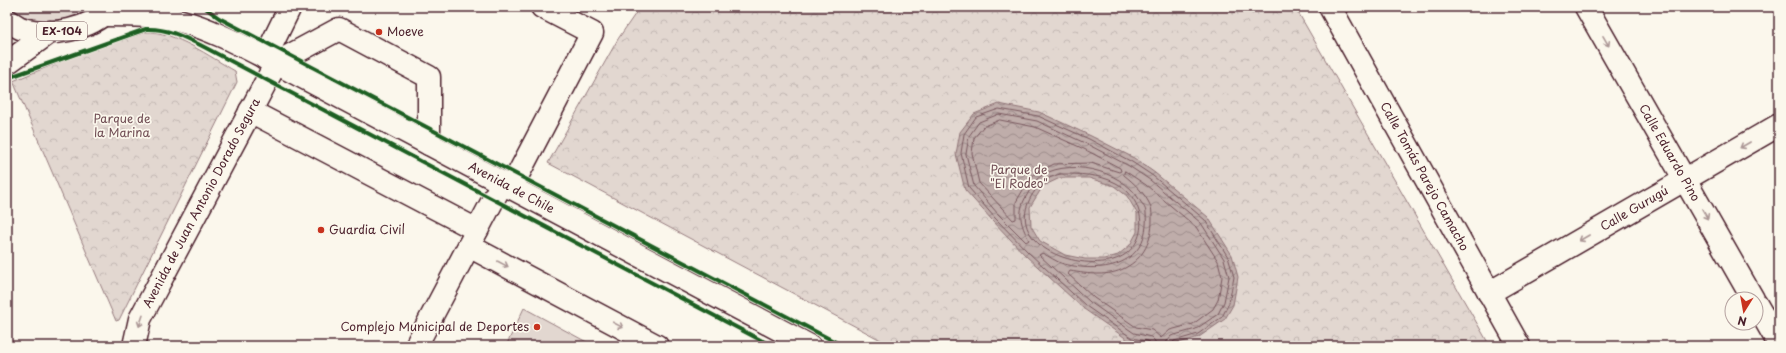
<svg xmlns="http://www.w3.org/2000/svg" width="1786" height="353" font-family="'Playpen Sans',sans-serif">
  <style>
    .grass { fill: #e2d7d0; stroke: #967b7e }
    .park { fill: url(#park-crowns); stroke: #967b7e }
    .water { fill: url(#water-waves); stroke: #907477; fill-rule: evenodd }
    .lines { fill: none; stroke-linecap: round; stroke-linejoin: round }
    .shore { stroke: #79585e; stroke-width: 1 }
    .minor-casing { stroke: #4a1f2b; stroke-width: 25 }
    .major-casing { stroke: #4a1f2b; stroke-width: 25 }
    .minor { stroke: #fbf7ec; stroke-width: 22 }
    .major { stroke: #fbf7ec; stroke-width: 22 }
    .cycleway-casing { stroke: #fbf7ec; stroke-width: 6 }
    .cycleway { stroke: #1b5e20; stroke-width: 4 }
    .oneway { stroke: #ab9695 }
    .poi-dot { fill: #c8321e; stroke: #fbf7ec; stroke-width: 1.5 }
    .labels { text-anchor: middle; stroke-width: 3.5; stroke-linejoin: round; paint-order: stroke }
    .shield { fill: #fbf7ec; stroke: #7f6065; stroke-width: 1 }
    .shield-label { font-size: 11px; font-weight: bold; fill: #4a1f2b }
    .poi-label { font-size: 12px; fill: #4a1f2b; stroke: #fbf7ec; text-anchor: start }
    .park-label { font-size: 12px; fill: #704d54; stroke: #fbf7ec }
    .street-label { font-size: 12px; fill: #4a1f2b; stroke: #fbf7ec }
  </style>
  <defs>
    <pattern id="park-crowns" width="20" height="18" patternUnits="userSpaceOnUse"><rect width="20" height="18" fill="#e2d7d0"/><path d="M2 6a3 3 0 1 1 6 0M12 15a3 3 0 1 1 6 0" fill="none" stroke="#c3b8b3"/></pattern>
    <pattern id="water-waves" width="16" height="10" patternUnits="userSpaceOnUse"><rect width="16" height="10" fill="#bfadaa"/><path d="M0 5q4-4 8 0t8 0" fill="none" stroke="#9d8c8b"/></pattern>
  </defs>
  <rect width="100%" height="100%" fill="#fbf7ec"/>
  <filter id="ink" filterUnits="userSpaceOnUse"><feTurbulence type="fractalNoise" baseFrequency=".025" numOctaves="2"/><feDisplacementMap in="SourceGraphic" scale="8" xChannelSelector="R" yChannelSelector="G"/><feConvolveMatrix kernelMatrix="1 2 1 2 8 2 1 2 1" color-interpolation-filters="sRGB"/></filter>
  <g filter="url(#ink)">
    <path class="grass" d="M7,7H95C71,26 32,26 7,7Z
      M524,308L594,346H506Z"/>
    <path class="park" d="M640,7H1295L1490,346H892L548,163L618,39Z
      M146,32C175,31 210,57 235,71L237,82L119,320L116,321L13,81L89,50Z"/>
    <path class="water" d="M999,104L1039,112L1091,136L1134,158L1155,173L1208,217L1232,255L1238,277L1233,305L1225,319L1199,337L1169,346L1131,342L1084,309L1026,256L992,220L965,190L956,154L960,132L974,114ZM1060,178H1089L1114,186L1127,196L1137,213V232L1130,245L1118,255L1104,259H1085L1065,255L1040,241L1031,226L1030,207L1043,186Z"/>
    <g class="lines">
      <path class="shore" d="M1000,120L1035,127L1084,149L1120,168L1121,171L1119,172L1091,163L1054,164L1036,173L1030,178L1016,202V219L1013,220L979,183L972,153L974,138L983,127Z
        M1125,171L1146,185L1196,227L1218,261L1222,277L1218,300L1213,309L1193,324L1170,330L1161,338L1152,330L1136,327L1094,298L1068,274L1070,271C1088,274 1108,277 1125,268C1144,258 1152,240 1152,220C1152,216 1152,211 1151,207C1145,193 1135,184 1124,175Z
        M1060,174C1079,174 1099,174 1116,183C1148,200 1151,249 1113,260C1075,271 1003,244 1032,195C1040,183 1046,178 1060,174Z
        M1150,346L1148,341L1132,338L1086,306L1029,253L995,218L969,188L961,153L964,134L976,117L999,109L1038,116L1089,139L1132,162L1153,176L1205,220L1228,257L1234,277L1229,303L1222,317L1198,334L1174,341L1171,346
        M1155,346V341L1151,337L1134,333L1090,302L1039,255L1042,253C1049,256 1056,262 1064,264C1105,274 1150,265 1146,213C1146,208 1142,204 1139,199C1122,170 1064,156 1037,179C1033,183 1030,190 1027,195C1017,211 1020,224 1029,240L1026,242L998,214L974,186L966,154L969,136L979,122L999,114L1037,121L1087,144L1129,166L1150,180L1201,223L1224,259L1229,277L1224,302L1218,314L1196,329L1171,336L1167,341L1166,346"/>
      <defs>
        <g id="minor">
          <path id="s1" d="M1330,7L1519,346"/>
          <path id="s2" d="M1586,7L1753,299"/>
          <path id="s3" d="M105,15C130,15 157,15 181,21C214,30 246,48 276,63L810,346"/>
          <path d="M265,58L290,7"/>
          <path d="M250,111L477,230"/>
          <path d="M511,188L592,33L542,7"/>
          <path d="M469,246L657,346"/>
          <path id="s4" d="M1489,293L1779,125"/>
          <path d="M1756,304L1779,344"/>
          <path id="s5" d="M134,346L140,319L276,63L339,29L429,77V144"/>
          <path d="M416,346L502,183"/>
        </g>
        <path id="major" d="M7,20C11,22 16,26 20,28C51,38 90,30 112,7
          M7,63L50,32"/>
      </defs>
      <use href="#minor" class="minor-casing"/>
      <use href="#major" class="major-casing"/>
      <use href="#minor" class="minor"/>
      <use href="#major" class="major"/>
      <defs>
        <path id="cycleway" d="M204,7L219,18L843,346
          M7,81L13,76L146,29C169,28 186,38 206,48L772,346"/>
      </defs>
      <use href="#cycleway" class="cycleway-casing"/>
      <use href="#cycleway" class="cycleway"/>
    </g>
    <defs><path id="oneway-shaft" d="M-6 0H5M1.5-3L5.5 0L1.5 3" fill="none" stroke-width="1.6" stroke-linecap="round" stroke-linejoin="round"/></defs>
    <g class="oneway">
      <use href="#oneway-shaft" transform="translate(1606 41) rotate(60)"/>
      <use href="#oneway-shaft" transform="translate(1745 145) rotate(150)"/>
      <use href="#oneway-shaft" transform="translate(1705 214) rotate(60)"/>
      <use href="#oneway-shaft" transform="translate(1584 238) rotate(150)"/>
      <use href="#oneway-shaft" transform="translate(503 264) rotate(28)"/>
      <use href="#oneway-shaft" transform="translate(141 321) rotate(109)"/>
      <use href="#oneway-shaft" transform="translate(618 325) rotate(28)"/>
    </g>
  </g>
  <g class="poi-dot">
    <circle cx="379" cy="32" r="4"/>
    <circle cx="321" cy="230" r="4"/>
    <circle cx="537" cy="327" r="4"/>
  </g>
  <g class="labels">
    <rect class="shield" x="37" y="22" width="50" height="18" rx="3"/>
    <g class="shield-label">
      <text x="62" y="35">EX-104</text>
    </g>
    <g class="poi-label">
      <text x="387" y="36">Moeve</text>
      <text x="329" y="234">Guardia Civil</text>
      <text x="529" y="331" text-anchor="end">Complejo Municipal de Deportes</text>
    </g>
    <g class="park-label">
      <text x="122" y="123">Parque de<tspan x="122" dy="14">la Marina</tspan></text>
      <text x="1019" y="174">Parque de<tspan x="1019" dy="14">"El Rodeo"</tspan></text>
    </g>
    <g class="street-label">
      <text dy="4" stroke="none"><textPath href="#s2" startOffset="168">Calle Eduardo Pino</textPath></text>
      <text dy="4" stroke="none"><textPath href="#s1" startOffset="194">Calle Tomás Parejo Camacho</textPath></text>
      <text dy="4" stroke="none"><textPath href="#s3" startOffset="447">Avenida de Chile</textPath></text>
      <text dy="4" stroke="none"><textPath href="#s5" startOffset="159">Avenida de Juan Antonio Dorado Segura</textPath></text>
      <text dy="4" stroke="none"><textPath href="#s4" startOffset="168">Calle Gurugú</textPath></text>
    </g>
  </g>
  <rect width="1786" height="353" fill="none" stroke="#fbf7ec" stroke-width="24"/>
  <rect x="12" y="12" width="1762" height="329" fill="none" stroke="#4a1f2b" stroke-width="1.5" filter="url(#ink)"/>
  <g transform="translate(1744 311) rotate(191)"><circle r="19" fill="#fbf7ec" stroke="#b4a19f"/>
  <path d="M0-3L7 15L0 10L-7 15Z" fill="#c8321e"/>
  <text y="-6" font-size="11" font-weight="bold" text-anchor="middle" fill="#4a1f2b">N</text>
  </g>
</svg>
